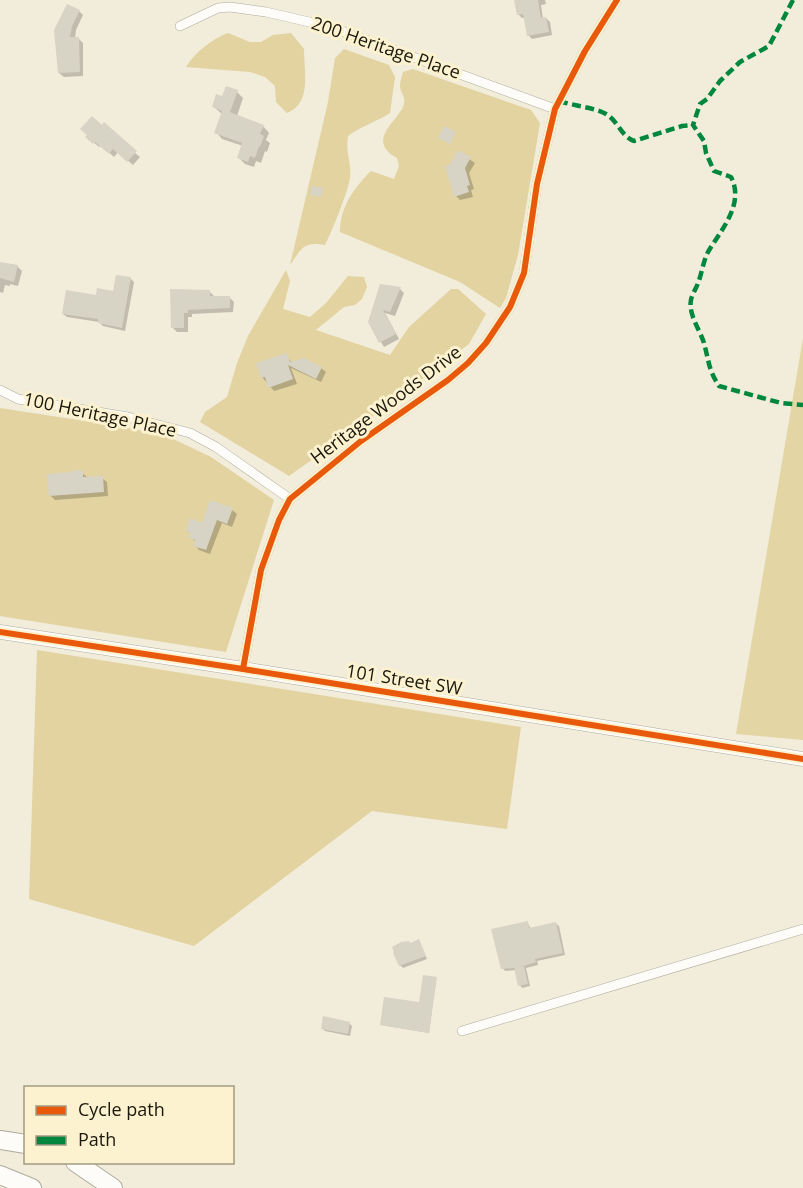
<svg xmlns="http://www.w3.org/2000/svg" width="803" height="1188" font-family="'Open Sans',sans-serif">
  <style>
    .green { fill: #e4d5a5 }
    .forest { fill: #e2d3a0 }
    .shadow { fill: #0003 }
    .building { fill: #d7d3c5 }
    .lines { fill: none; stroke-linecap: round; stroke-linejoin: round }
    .street-casing { stroke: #afab9d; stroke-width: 10 }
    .secondary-casing { stroke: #afab9d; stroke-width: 15 }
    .highway-casing { stroke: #afab9d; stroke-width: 20 }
    .street { stroke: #fdfcf9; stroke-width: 9 }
    .secondary { stroke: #fdfcf9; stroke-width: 14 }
    .highway { stroke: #fdfcf9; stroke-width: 18 }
    .quiet { stroke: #00873e; stroke-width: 4.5; stroke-dasharray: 9 4.5; stroke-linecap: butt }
    .cycleway-casing { stroke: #fcf2d0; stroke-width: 10 }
    .cycleway { stroke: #e8590c; stroke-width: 6 }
    .labels { text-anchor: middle; stroke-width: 6; stroke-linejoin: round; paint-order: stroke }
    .street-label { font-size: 18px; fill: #1a170b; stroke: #fcf2d0 }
  </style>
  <rect width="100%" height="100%" fill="#f2ecda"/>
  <path class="green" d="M803,338V740L736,734Z"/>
  <path class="forest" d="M228,33L250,42H261L273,35L291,33L304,49C304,72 312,103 287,113L276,102L275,86L265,77L250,72L186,67C195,52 212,39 228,33Z
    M344,49L389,65L395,77L390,113C376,122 361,126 348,136C345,152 352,164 350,178C347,194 333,229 325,245C303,241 302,248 290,265L328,102L335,58Z
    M413,69L531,110L540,123L518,255L506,298L500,308L460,282L340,232C340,207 354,188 371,171L394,179L399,166L397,158C364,140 400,120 404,104C406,97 400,92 400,86C400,81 402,76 403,72Z
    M286,270L290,281L283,309L310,317L326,303L348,276L364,277L367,287L362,299L355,305L344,307L316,330L390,355L409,327L451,289H458L486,314L469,344L375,415L289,476L200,422L205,412L227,397L237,363L248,336Z
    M0,408L130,428L169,437L211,457L274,500L226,652L0,616Z
    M37,650L521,727L507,829L372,811L194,946L29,899Z"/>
  <path class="shadow" d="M520,0H545L546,4L541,5L543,19L546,18L550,22L552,35L532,39L528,35L525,18H522L518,14Z
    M79,11L83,15L76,30L75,38H78L83,43V76L64,77L59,73L56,30Z
    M237,92L243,98L237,116L263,126L269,133L266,140L270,143L267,152L265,151L261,163L256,161L254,167L245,164L239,158L243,146L222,139L216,132L222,114L214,107L223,98Z
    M92,118L140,157L133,165L118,152L114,157L101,145L99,147L92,141Z
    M459,152L475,163L469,173L474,189L471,190L473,197L460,200L456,196L451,166Z
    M0,263L17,266L22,271L18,286L10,284V286L5,285L3,293L0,292Z
    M117,276L131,279L134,282L125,331L103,326L99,322L67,317L63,314L97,297L114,293Z
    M400,289L404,293L395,316L385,313L399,339L384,347L369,322Z
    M172,290L209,291L214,296L229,297L234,302L233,312L192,314V317H188V332H177L172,327Z
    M286,355L292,363L321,368L326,372L321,382L291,368L297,384L274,391L262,377Z
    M82,473L87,477L102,478L107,482L108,496L55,500L50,495Z
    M211,501L232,510L237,514L232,527L222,523L210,554L199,550L195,545L196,542L190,537L191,534L187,531L202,525Z
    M527,922L531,929L556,924L559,926L565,955L537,961L538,965L526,968L530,986L522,988L520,985L516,970L505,971L503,968Z
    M419,941L427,959L403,968L400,965L410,944Z
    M436,979L429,1033L382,1025L420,1004Z
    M349,1023L352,1026L350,1036L325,1031L322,1028Z"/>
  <path class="building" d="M514,0H538L541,18L546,17L549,32L527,36L523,14L517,15Z
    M67,4L80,10L72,26L70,37H79L80,72L58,73L54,30Z
    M226,86L238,90L230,112L264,125L260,134L264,136L260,147L259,146L255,158L250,156L248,162L237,158L242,143L214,133L222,111L212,107L216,94L222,96Z
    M92,116L102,125L104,122L137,151L127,162L113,149L109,154L95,142L93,144L85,137L87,135L80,129Z
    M444,126L456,132L450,144L438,138Z
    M458,150L471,157L465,168L470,185L467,186L469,192L454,197L445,166L450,164Z
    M312,186L323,188L321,197L310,195Z
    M0,262L18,265L14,282L0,278Z
    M116,275L131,277L122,328L98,323V319L62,314L66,290L96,295L97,288L113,291Z
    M380,284L401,287L390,312L383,310L396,334L379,343L368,322Z
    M170,289L210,290V296H230V308L188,310V313H184V328H171Z
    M287,353L290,362L304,358L322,367L316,379L288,365L293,379L268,388L265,377L261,378L256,363Z
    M75,470L83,471V477L103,476L104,492L49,496L47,474L70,472Z
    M210,500L233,508L227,524L217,520L206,550L193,546L195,540L188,538L190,533L186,531L190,518L202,523Z
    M528,921L529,928L556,922L563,953L535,959L536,962L524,966L528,984L518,986L514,968L501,969L491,929Z
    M419,939L426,956L399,966L393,953L394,952L392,947L401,942L409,941L410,943Z
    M423,975L437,977L429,1033L380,1025L384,997L419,1002Z
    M323,1016L350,1022L348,1034L321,1029Z"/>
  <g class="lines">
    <defs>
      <path id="street" d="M180,26L218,8L230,7L266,12L331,27L555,109
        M0,390L18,399L128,417L190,433L216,447L290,499
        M243,669L261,570L279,520L290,499L361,441L448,380L468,363L486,343L510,307L524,273L537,184L555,109L585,51L617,0
        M462,1031L803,929"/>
      <path id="secondary" d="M0,632L243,669L803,759"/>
      <path id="highway" d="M0,1140L26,1144
        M75,1162L113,1188
        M0,1175L32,1188"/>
    </defs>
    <use href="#street" class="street-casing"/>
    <use href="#secondary" class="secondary-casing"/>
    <use href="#highway" class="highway-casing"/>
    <use href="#street" class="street"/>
    <use href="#secondary" class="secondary"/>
    <use href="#highway" class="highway"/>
    <path class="quiet" d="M793,0L769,46L740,62L720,81L707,99L700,104L693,125L704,141L706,153L714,171L731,177C745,204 721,230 708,252C703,262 702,273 698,283C696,289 692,294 691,300C688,314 700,330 704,343C709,361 708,369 719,386L781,403L803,405
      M559,101C574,106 593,107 606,114C618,121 621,136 634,141L682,126L693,125"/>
    <defs>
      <path id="cycleway" d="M0,632L243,669L803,759
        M243,669L261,570L279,520L290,499L361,441L448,380L468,363L486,343L510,307L524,273L537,184L555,109L585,51L617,0"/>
    </defs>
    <use href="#cycleway" class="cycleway-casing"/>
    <use href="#cycleway" class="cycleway"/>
  </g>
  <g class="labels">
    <g class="street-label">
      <text transform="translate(386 48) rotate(19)" y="6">200 Heritage Place</text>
      <text transform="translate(386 405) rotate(-37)" y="6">Heritage Woods Drive</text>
      <text transform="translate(100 415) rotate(12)" y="6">100 Heritage Place</text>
      <text transform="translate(404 680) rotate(9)" y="6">101 Street SW</text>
    </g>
  </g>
  <rect x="24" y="1086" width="210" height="78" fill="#fcf2d0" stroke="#a29a81" stroke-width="1.5"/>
  <rect x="36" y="1106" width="30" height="9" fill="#e8590c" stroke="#a29a81" stroke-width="1.5"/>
  <text x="78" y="1116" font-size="18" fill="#1a170b">Cycle path</text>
  <rect x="36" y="1136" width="30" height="9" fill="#00873e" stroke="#a29a81" stroke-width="1.5"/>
  <text x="78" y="1146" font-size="18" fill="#1a170b">Path</text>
</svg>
